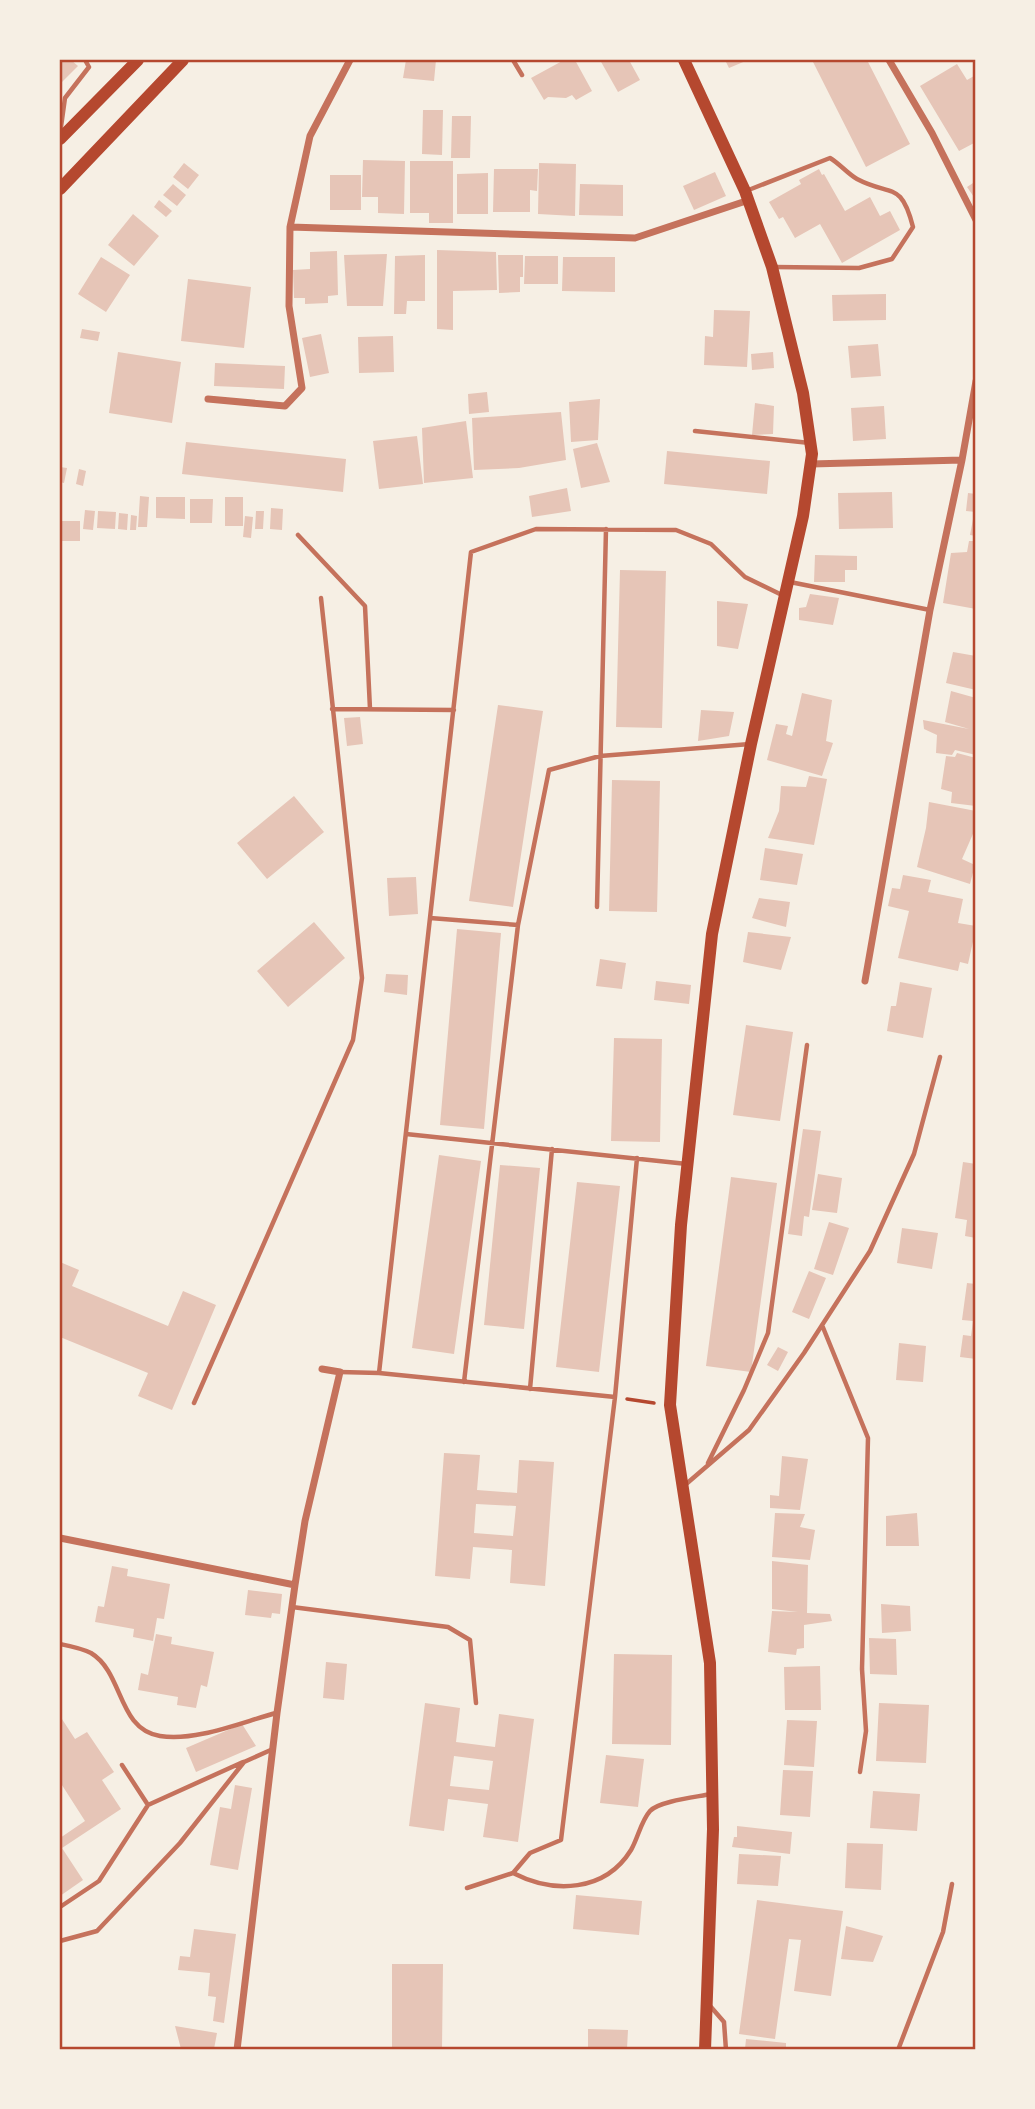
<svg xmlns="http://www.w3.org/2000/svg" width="1035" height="2109" font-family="Figtree,sans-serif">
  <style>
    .building { fill: #e6c5b7; fill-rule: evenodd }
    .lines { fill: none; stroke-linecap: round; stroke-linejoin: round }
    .path { stroke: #b5482f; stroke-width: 3.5 }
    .service { stroke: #c5725c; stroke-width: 4.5 }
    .minor { stroke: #c5725c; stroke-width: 7 }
    .secondary { stroke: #b5482f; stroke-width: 12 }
    .primary { stroke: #b5482f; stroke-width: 12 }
    .neatline { fill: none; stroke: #b5482f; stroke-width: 2.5 }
  </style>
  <rect width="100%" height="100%" fill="#f6efe4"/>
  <path class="building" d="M60,60H71L78,66L60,84Z
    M406,60H436L434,81L403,78Z
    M564,60H575L592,91L576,100L572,95L566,98L548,97L544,100L531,78Z
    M600,60H629L640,80L618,92Z
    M725,60H748L729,68Z
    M812,60H867L910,144L866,167Z
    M957,64L967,80L974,76L976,79V142L959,151L920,86Z
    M423,110H443L442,155L422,154Z
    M452,116H471L470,158H451Z
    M363,160L405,161L404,214L378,213V197H362Z
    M410,161H453V223H429V213H410Z
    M184,163L199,175L188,189L173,177Z
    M539,163L576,164L575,216L538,214Z
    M494,169H538L537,191L530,190V212H493Z
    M819,169L822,175L824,174L845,211L870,197L880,216L890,211L900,230L842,263L820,224L795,238L783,217L779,219L769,202L801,184L799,180Z
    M715,172L726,196L694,210L683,186Z
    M488,173V214H457V174Z
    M330,175H361V210H330Z
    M976,181V200L967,187Z
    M173,184L186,195L177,206L163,195Z
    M580,184L623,185V216L579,215Z
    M159,200L172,211L166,217L154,207Z
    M133,214L159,236L134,266L108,245Z
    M437,250L496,252L497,290L453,291V330L437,329Z
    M337,251L338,295L328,296V303L305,304V298H294L293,270L310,269V252Z
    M387,254L383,306H347L344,255Z
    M425,255V301H407L406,314H394L395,256Z
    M498,255H523V277H520V292L499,293Z
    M525,256H558V284H524Z
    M101,257L130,275L106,312L78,294Z
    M563,257H615V292L562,291Z
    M188,279L251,287L244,348L181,341Z
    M886,294V320L833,321L832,295Z
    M714,310L750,311L747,367L704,365L705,336L713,337Z
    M82,329L100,332L98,341L80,338Z
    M321,334L329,373L310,377L302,338Z
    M393,336L394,372L359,373L358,337Z
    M878,344L881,376L851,378L848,346Z
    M118,352L181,362L172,423L109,413Z
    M773,352L774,368L752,370L751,354Z
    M215,363L285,366L284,389L214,386Z
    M487,392L489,412L469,414L468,394Z
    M600,399L598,440L571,442L569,402Z
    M755,403L774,406L773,434L752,435Z
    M884,406L886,439L853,441L851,408Z
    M561,412L566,460L519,468L474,470L472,418Z
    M466,421L473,478L424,483L422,428Z
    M417,436L423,484L379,489L373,441Z
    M186,442L346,459L343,492L182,474Z
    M597,443L610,482L581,488L573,449Z
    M667,451L770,461L767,494L664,484Z
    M60,467L67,468L64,483L60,482Z
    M79,469L86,471L83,486L76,484Z
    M567,488L571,511L532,517L529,496Z
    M892,492L893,528L839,529L838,493Z
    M968,493L976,494V512L966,511Z
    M140,496L149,497L147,527H138Z
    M156,497H185V519L156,518Z
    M225,497H243V526H225Z
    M190,499H213L212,523H190Z
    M271,508L283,509L282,530L270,529Z
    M85,510L95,511L93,530L83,529Z
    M98,511L116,512L115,529L97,528Z
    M256,511H264L263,529H255Z
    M119,513L128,514L127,530L118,529Z
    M974,514H976V536L970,535Z
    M131,515L137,516L136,530H130Z
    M245,516L253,517L251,538L243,537Z
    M60,521H80V541H60Z
    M969,541H976V609L943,603L951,553L967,552Z
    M815,555L857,556V570H845V582H814Z
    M620,570L666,571L662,728L616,727Z
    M810,594L839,598L833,625L799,620V608L806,607Z
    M717,601L748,604L738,649L717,646Z
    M953,652L976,656V690L946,683Z
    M951,691L976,698V755L955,750L952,755L936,753L937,735L924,729L923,720L969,729L945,722Z
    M802,693L832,700L826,741L833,743L822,776L767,760L776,724L788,726L786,734L792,736Z
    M498,705L543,711L513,907L469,901Z
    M701,710L734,712L729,736L698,741Z
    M360,717L363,744L347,746L344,718Z
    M957,753L976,758V806L951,803L952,792L941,789L946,756L955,757Z
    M809,776L827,779L814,845L768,838L779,811L781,786L806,787Z
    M612,780L660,781L657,912L609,911Z
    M294,796L324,832L267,879L237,843Z
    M929,802L976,811V827L962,859L975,865L970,884L917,867L926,828Z
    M765,848L803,854L797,885L760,880Z
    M903,875L931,880L928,892L963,899L958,923L976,926V928L968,964L960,962L958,971L898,958L909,911L888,906L892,888L900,889Z
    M416,877L418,914L389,916L387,878Z
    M759,898L790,902L786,927L752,918Z
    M314,922L345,958L288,1007L257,971Z
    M457,929L501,933L484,1129L440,1125Z
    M748,932L791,937L781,970L743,962Z
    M600,959L626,963L622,989L596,986Z
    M386,974L408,975L407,995L384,992Z
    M656,981L691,985L689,1004L654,1000Z
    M900,982L932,988L923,1038L887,1031L891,1006H896Z
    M746,1025L793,1032L780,1121L733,1115Z
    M614,1038L662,1039L660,1142L611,1141Z
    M803,1129L821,1131L809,1217L804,1216L802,1236L788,1234Z
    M439,1155L481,1161L454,1354L412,1348Z
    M963,1162L976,1164V1238L965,1236L967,1220L955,1218Z
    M500,1165L540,1168L524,1329L484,1325Z
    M818,1174L842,1178L837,1213L812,1210Z
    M731,1177L777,1183L751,1372L706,1366Z
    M577,1182L620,1186L599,1372L556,1367Z
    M829,1222L849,1228L833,1275L814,1269Z
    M902,1228L938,1233L932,1269L897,1263Z
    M60,1262L79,1270L72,1286L168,1326L183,1291L216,1305L172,1410L138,1396L148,1373L60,1337Z
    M809,1271L826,1278L809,1319L792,1312Z
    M967,1283L976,1284V1359L960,1357L963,1335L971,1336L973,1321L962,1320Z
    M899,1343L926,1346L923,1382L896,1380Z
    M778,1347L788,1352L778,1371L767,1365Z
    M444,1453L480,1455L477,1490L517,1493L519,1460L554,1462L545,1586L510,1583L512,1550L473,1547L470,1579L435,1576ZM476,1504L516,1506L513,1536L474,1533Z
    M782,1456L808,1459L800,1510L770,1508V1495L779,1496Z
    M775,1513L805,1514L800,1527L815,1530L810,1560L772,1557Z
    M917,1513L919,1546H886V1516Z
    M772,1561L808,1565L807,1613L830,1614L832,1621L804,1625V1648L797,1649L796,1655L768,1652L772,1611L798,1612L772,1609Z
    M112,1566L128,1569L127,1576L170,1584L164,1619L157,1618L153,1641L133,1637L134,1629L95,1622L98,1606L104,1607Z
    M248,1590L282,1594L280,1614L272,1613L271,1618L245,1615Z
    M881,1604L910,1606L911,1631L882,1633Z
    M156,1634L172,1637L171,1644L214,1652L207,1687L201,1685L196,1708L177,1705L178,1697L138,1690L141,1673L148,1675Z
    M869,1638L896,1639L897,1675L870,1674Z
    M614,1654L672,1655L671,1745L612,1744Z
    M326,1662L347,1664L344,1700L323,1698Z
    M820,1666L821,1710H785L784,1667Z
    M425,1703L460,1708L456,1742L495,1747L499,1714L534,1719L518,1842L483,1837L488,1804L448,1799L444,1831L409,1826ZM454,1756L493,1761L489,1790L450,1786Z
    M879,1703L929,1705L926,1763L876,1761Z
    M60,1716L75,1739L87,1732L114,1772L102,1780L121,1809L62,1848L83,1880L60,1896V1838L85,1821L60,1782Z
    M787,1720L817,1721L814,1767L784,1765Z
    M242,1724L256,1746L196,1772L186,1748Z
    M606,1755L644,1759L638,1807L600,1803Z
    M783,1770L813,1771L810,1817L780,1815Z
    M235,1785L252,1788L238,1870L210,1865L220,1807L231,1809Z
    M873,1791L920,1794L917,1831L870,1828Z
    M737,1826L792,1832L790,1854L732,1847L734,1837H737Z
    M847,1843L883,1844L881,1890L845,1888Z
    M739,1854L781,1856L778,1886L737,1884Z
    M576,1895L642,1901L639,1935L573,1929Z
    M757,1900L843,1911L831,1996L794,1991L801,1940L789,1939L775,2039L739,2034Z
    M846,1926L883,1936L873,1962L841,1959Z
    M194,1929L236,1934L224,2023L213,2021L216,1997L208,1996L210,1973L178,1970L180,1956L190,1957Z
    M392,1964H443L442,2049H392Z
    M175,2026L217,2033L214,2049H181Z
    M588,2029L628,2030L627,2049H588Z
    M746,2039L786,2043V2049H745Z"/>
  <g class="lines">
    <path class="path" d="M627,1399L654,1403"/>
    <path class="service" d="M513,60L522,75
      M60,134L65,98L89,67L85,60
      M746,191L830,158C840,164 848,174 857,179C891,197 901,180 913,227L892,259L859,268L774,267
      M695,431L810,443
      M298,535L365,606L370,709
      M790,582L930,610
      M332,709L454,710
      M597,907L606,529
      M430,918L518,925
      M406,1134L687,1164
      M822,1325L868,1438L862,1669L866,1731L860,1772
      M340,1372L379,1373L615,1397
      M379,1373L471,552L536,529L676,530L711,544L745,577L782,595
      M464,1382L518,925L549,770L600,756L750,744
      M530,1389L552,1149
      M194,1403L353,1040L362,978L321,598
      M708,1463L744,1390L768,1333L807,1045
      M685,1485L749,1430L804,1353L870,1251L914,1154L940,1057
      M292,1607L448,1627L470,1640L476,1703
      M60,1644C70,1646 81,1648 91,1653C124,1673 117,1729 160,1736C195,1742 242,1722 276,1713
      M122,1765L148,1805L243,1762
      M513,1873C554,1894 605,1892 631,1850C638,1838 641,1821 650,1811C659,1801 697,1797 711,1794
      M467,1888L513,1873L530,1853L561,1840L615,1397L637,1158
      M60,1907L99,1881L148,1805
      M60,1941L97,1931L180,1843L244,1762L273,1749
      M711,2007L724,2022L726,2050
      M898,2050L943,1932L952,1884"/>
    <path class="minor" d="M889,60L932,133L976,220
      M290,227L635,238L749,200
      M208,399L285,406L302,388L289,306L290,227L310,136L350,60
      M811,464L962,460
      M865,981L930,610L962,460L976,381
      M60,1538L295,1585
      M237,2050L277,1713L295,1585L305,1521L340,1372L322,1369"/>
    <path class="secondary" d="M684,60L745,191L772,267L803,393L812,454L803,516L751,744L712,934L681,1225L670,1405L710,1663L713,1829L705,2050"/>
    <path class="primary" d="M60,139L138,60
      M60,189L183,60"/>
  </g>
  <rect width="1035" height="2109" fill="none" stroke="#f6efe4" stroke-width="122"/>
  <rect x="61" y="61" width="913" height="1987" class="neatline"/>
</svg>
